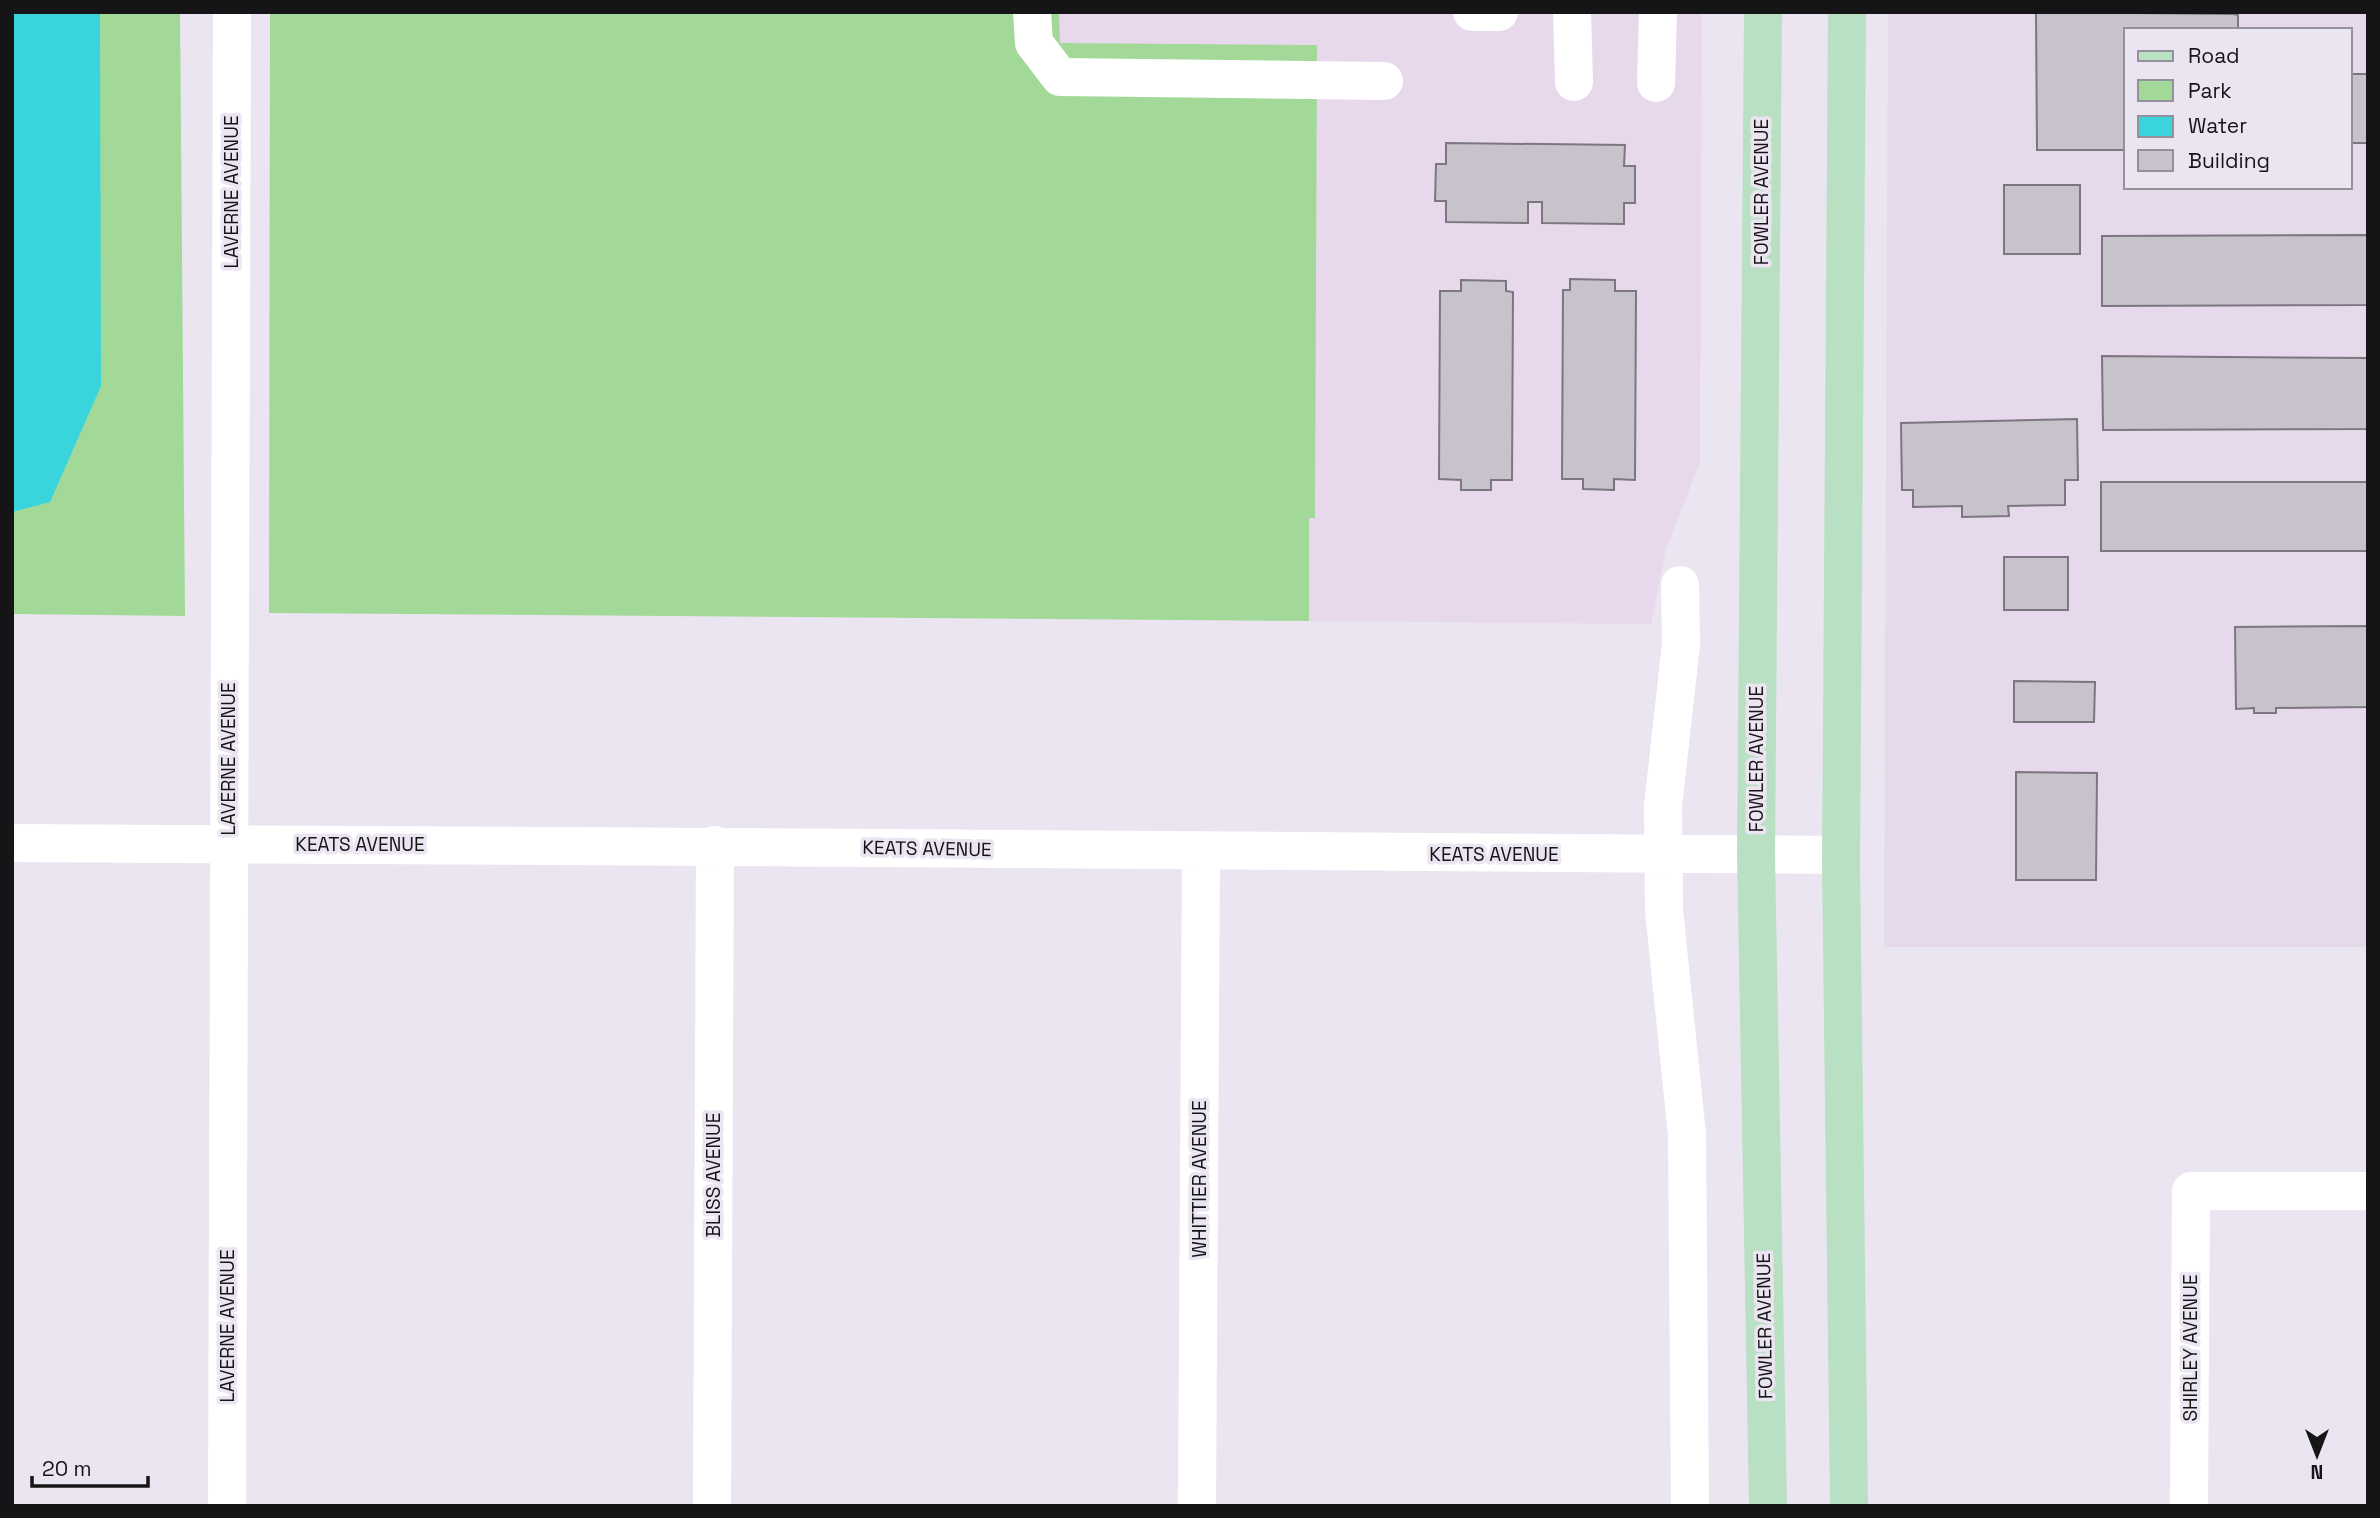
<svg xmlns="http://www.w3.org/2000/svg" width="2380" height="1518" font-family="'Space Grotesk',sans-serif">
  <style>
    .commercial { fill: #e8d8eb }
    .education { fill: #e6d9ec; fill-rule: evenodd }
    .green { fill: #a3d998 }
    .water { fill: #3ad4dd }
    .building { fill: #c7c2cc; stroke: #7c7680; stroke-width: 2 }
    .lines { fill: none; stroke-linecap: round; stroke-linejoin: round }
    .minor { stroke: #fff; stroke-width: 38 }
    .major { stroke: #b9e0c2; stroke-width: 38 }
    .labels { text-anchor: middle; stroke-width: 7; stroke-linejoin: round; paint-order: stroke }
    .street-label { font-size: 19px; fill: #151417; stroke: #ebe5f1 }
  </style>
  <rect width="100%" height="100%" fill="#ebe5f1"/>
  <path class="commercial" d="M1059,12H1702L1700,462L1666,549L1651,624L1309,621V518H1314L1059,43Z"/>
  <path class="education" d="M1888,12H2368V947H1884ZM2126,30H2350V187H2126Z"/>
  <path class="green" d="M12,12H180L185,616L12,614Z
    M270,12H1059L1060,43L1317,45L1315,518H1309V621L269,613Z"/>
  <path class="water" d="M12,12H100L101,386L50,502L12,512Z"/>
  <path class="building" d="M2036,12L2233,14L2238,15V30H2126V150H2037Z
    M2350,74H2368V143H2350Z
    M1446,143L1625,145L1624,166H1635V203H1624V224L1542,223V202H1528V223L1446,222V201H1435L1436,164H1446Z
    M2004,185H2080V254H2004Z
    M2368,235V305L2102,306V236Z
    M1570,279L1615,280V291H1636L1635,480L1614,479V490L1583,489V479H1562L1563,290H1570Z
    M1461,280L1506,281V291L1513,292L1512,480H1491V490H1461V480L1439,479L1440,291H1461Z
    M2102,356L2368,358V429L2103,430Z
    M2077,419L2078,480H2065V505L2008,506L2009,516L1962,517V506L1913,507V490H1902L1901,423Z
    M2101,482H2368V551H2101Z
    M2004,557H2068V610H2004Z
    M2368,626V707L2276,708V713H2254V708L2236,709L2235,627Z
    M2014,681L2095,682L2094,722H2014Z
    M2016,772L2097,773L2096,880H2016Z"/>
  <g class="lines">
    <path class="minor" d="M1032,12L1034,43L1060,77L1384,81
      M1472,12H1499
      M1572,12L1574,82
      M1656,83L1658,12
      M1680,585L1681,644L1663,806L1664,910L1687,1135L1690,1506
      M12,843C622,845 1231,851 1841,855
      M227,1506L232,12
      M712,1506L715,845
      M1197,1506L1201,852
      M2189,1506L2191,1191H2368"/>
    <path class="major" d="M1763,12L1756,855L1768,1506
      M1847,12L1841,863L1849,1506"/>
  </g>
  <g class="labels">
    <g class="street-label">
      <text transform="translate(231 192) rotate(-90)" y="7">LAVERNE AVENUE</text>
      <text transform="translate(1761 192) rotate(-90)" y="7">FOWLER AVENUE</text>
      <text transform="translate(228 759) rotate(-90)" y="7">LAVERNE AVENUE</text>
      <text transform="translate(1756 759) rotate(-90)" y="7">FOWLER AVENUE</text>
      <text x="360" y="851">KEATS AVENUE</text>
      <text transform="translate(927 848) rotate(1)" y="7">KEATS AVENUE</text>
      <text x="1494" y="861">KEATS AVENUE</text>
      <text transform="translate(713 1175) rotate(-90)" y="7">BLISS AVENUE</text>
      <text transform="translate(1199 1179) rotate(-90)" y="7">WHITTIER AVENUE</text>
      <text transform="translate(227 1326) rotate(-90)" y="7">LAVERNE AVENUE</text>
      <text transform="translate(1764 1326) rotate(-91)" y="7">FOWLER AVENUE</text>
      <text transform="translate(2190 1348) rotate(-90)" y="7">SHIRLEY AVENUE</text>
    </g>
  </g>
  <rect width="2380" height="1518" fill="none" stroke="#151417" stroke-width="28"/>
  <rect x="2124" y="28" width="228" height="161" fill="#ebe5f1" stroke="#95919a" stroke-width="2"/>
  <rect x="2138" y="51" width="35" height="10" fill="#b9e0c2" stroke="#95919a" stroke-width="2"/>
  <text x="2188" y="63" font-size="21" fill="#151417">Road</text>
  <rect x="2138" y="80" width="35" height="21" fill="#a3d998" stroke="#95919a" stroke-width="2"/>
  <text x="2188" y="98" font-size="21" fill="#151417">Park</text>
  <rect x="2138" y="116" width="35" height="21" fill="#3ad4dd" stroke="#95919a" stroke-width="2"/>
  <text x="2188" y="133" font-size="21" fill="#151417">Water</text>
  <rect x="2138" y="150" width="35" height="21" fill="#c7c2cc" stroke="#95919a" stroke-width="2"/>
  <text x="2188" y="168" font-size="21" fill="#151417">Building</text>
  <g transform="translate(2317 1455) rotate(180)" stroke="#ebe5f1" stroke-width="5" paint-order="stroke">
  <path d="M0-5L12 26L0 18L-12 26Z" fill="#151417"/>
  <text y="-10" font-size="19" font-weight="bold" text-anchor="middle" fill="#151417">N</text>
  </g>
  <path d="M32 1476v10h116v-10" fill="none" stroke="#151417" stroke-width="3.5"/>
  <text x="42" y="1476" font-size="21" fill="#151417" stroke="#ebe5f1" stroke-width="5" paint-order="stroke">20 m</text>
</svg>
